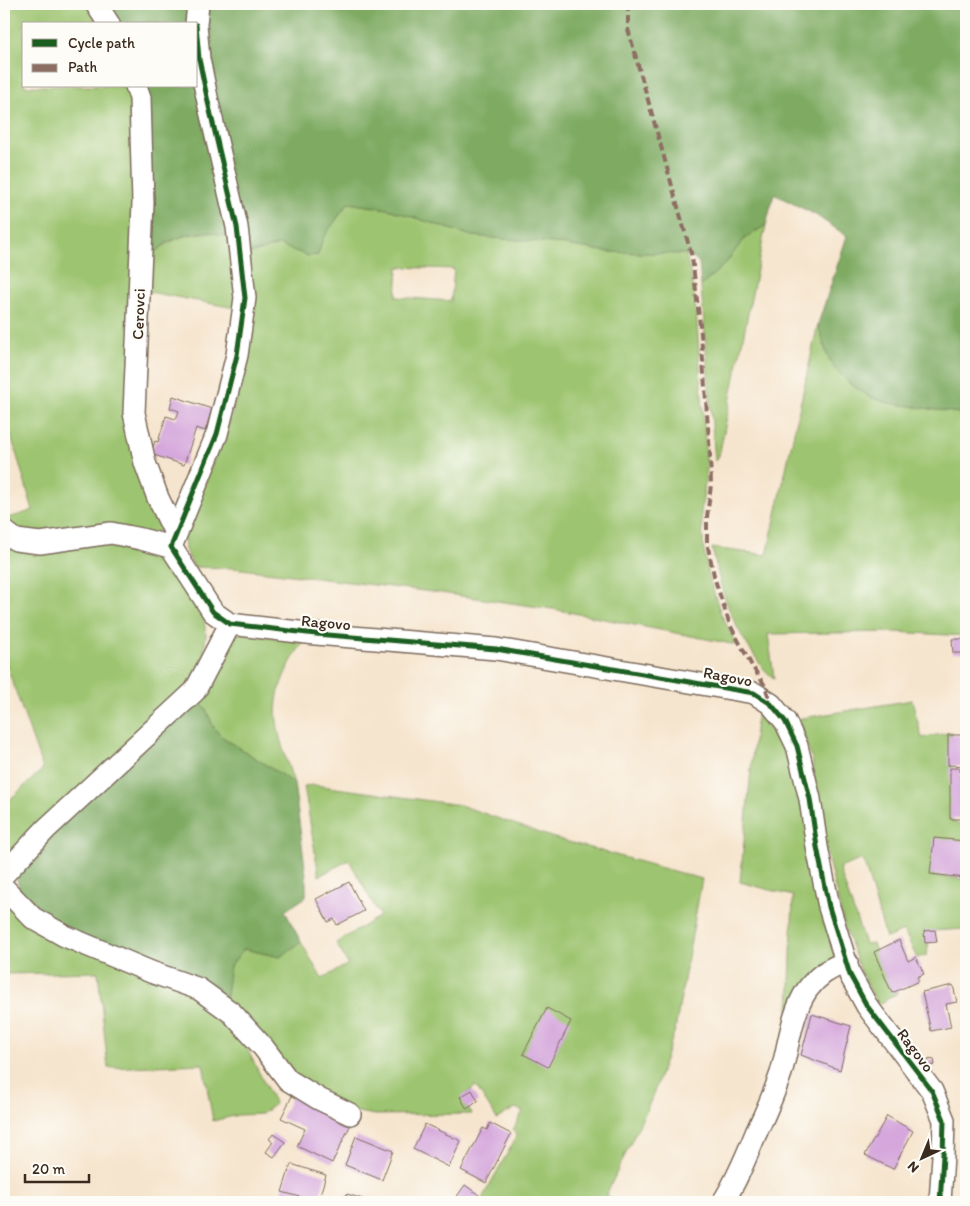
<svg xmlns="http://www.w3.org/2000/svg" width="970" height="1206" font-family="Itim,sans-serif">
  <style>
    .green { fill: #9dc46f; stroke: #6c7746; fill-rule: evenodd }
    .forest { fill: #7eaa62; stroke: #5c6a40 }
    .building { fill: #d5a7dc }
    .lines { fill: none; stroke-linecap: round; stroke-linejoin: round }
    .minor-casing { stroke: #7c6b5c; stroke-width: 24 }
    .minor { stroke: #fff; stroke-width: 21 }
    .quiet { stroke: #8d6e63; stroke-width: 4; stroke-dasharray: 8 4; stroke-linecap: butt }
    .cycleway-casing { stroke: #fdfcf7; stroke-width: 8 }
    .cycleway { stroke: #1b5e20; stroke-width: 5 }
    .labels { text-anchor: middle; stroke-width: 4.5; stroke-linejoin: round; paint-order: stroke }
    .street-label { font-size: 16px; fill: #3b2a1e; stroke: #fdfcf7 }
  </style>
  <rect width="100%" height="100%" fill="#fdfcf7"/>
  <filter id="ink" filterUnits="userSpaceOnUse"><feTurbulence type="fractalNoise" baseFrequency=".02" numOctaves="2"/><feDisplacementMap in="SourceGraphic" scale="10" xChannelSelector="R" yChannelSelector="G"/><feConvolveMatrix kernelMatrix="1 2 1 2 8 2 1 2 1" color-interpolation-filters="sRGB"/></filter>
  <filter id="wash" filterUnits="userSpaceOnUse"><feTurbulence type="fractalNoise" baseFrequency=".0096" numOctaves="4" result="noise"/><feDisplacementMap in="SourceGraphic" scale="20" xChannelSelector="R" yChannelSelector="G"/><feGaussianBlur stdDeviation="1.12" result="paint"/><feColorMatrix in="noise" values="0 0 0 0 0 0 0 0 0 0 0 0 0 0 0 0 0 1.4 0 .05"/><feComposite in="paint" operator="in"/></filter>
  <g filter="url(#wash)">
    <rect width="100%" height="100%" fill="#f6e5ce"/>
    <path class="green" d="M4,4H91L103,24H24V86H131L135,211L129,410L161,524V531L149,533L26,534L4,523V519L22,514L33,510L4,412Z
      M348,203L388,209L472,236L554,243L609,252L686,254L694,291L697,323L707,469L701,512L704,551L710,581L721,614L737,645L553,609L441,593L233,568L194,567L185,550L184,536L230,420L239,391L246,359L249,254L279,245L308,256L318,255L323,238ZM398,267L454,269L451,301L396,297Z
      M766,225L719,456L715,461L701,286L725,264L744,239Z
      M209,232L231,237L240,309L144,291L145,260C169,241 178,235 209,232Z
      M818,324L827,355L835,369L869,397L889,403L966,414V636L895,632L768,634L774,678C765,672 760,664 754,655C729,619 721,590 712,548L767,555Z
      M4,540L113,541L161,552L203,614L206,635L203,660L186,688L4,862V805L43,769L4,658Z
      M241,633L303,642C265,700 273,720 294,783L221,736L214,728L205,707L192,701L232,636Z
      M912,700L922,738L952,732L951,821L966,827V841L938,840L933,876L966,879V929L930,931L927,955L917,958L904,931L886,938L863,859L839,868L865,944L873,943L877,956L897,993L878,1005L860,970L844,925L820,827L812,759L797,719Z
      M760,703L790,747L839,955L789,1014L793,896L740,882L755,729Z
      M314,785L460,805L554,838L702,879L675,1030L652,1098L606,1195L617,1202H480L517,1136L513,1130L523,1111L515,1108L497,1119L476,1086L461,1098L472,1114L375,1115L352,1111L296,1077L225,1001L230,966L244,949L280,957L301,942L322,979L348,964L336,943L380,916L349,860L319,876L304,786Z
      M4,899L196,994L235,1025L275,1104L262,1114L238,1115L213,1121L203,1064L108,1068L98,972L4,974Z"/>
    <path class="forest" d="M105,4H966V414L889,403L870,397L850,384L835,369L827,355L818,324L847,236L814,214L774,194L766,225L744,239L725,264L701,286L699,262L686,254L609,252L554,243L472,236L388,209L348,203L323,238L318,255L308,256L279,245L249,254L231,237L209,232L188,234L168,242L145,260L146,86H196V24H118Z
      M192,701L205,707L214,728L221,736L294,783L306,875V897L285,911L301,942L280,957L244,949L230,966L225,1001L97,943L35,910L20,891L16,875L21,864Z"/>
    <g id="blocks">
      <path class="building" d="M173,396L212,409L205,431L196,428L184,465L151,454L155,441L158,442L166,416L176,419L179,411L170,408Z
        M952,639H966V653H953Z
        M948,735H966V766L948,765Z
        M950,768H960V778H966V819H950Z
        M934,838L966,841L965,878L930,874Z
        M349,882L364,911L337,925L334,919L328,922L316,899Z
        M935,930L937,942L925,943L924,931Z
        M899,940L908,961L916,957L924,974L917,977L919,981L892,993L874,952Z
        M953,985L957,1002L946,1004L951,1027L931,1031L922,992Z
        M547,1008L571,1021L548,1067L523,1054Z
        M812,1014L851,1026L840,1070L801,1055Z
        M934,1059L935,1065L929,1066L928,1060Z
        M472,1090L478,1101L467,1109L460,1097Z
        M292,1096L351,1124L332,1163L297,1146L305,1129L281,1118Z
        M887,1116L913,1131L893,1169L865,1155Z
        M490,1123L511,1134L486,1183L461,1170L483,1128L487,1130Z
        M425,1124L461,1141L449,1167L413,1149Z
        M273,1134L285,1142L274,1157L266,1152L273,1142L269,1139Z
        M356,1136L393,1151L382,1180L345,1165Z
        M291,1164L326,1175L318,1202L282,1192Z
        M465,1185L479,1195L474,1202H453Z
        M347,1194L372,1202H344Z"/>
    </g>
  </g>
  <g filter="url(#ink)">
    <use href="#blocks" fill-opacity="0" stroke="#7c6b5c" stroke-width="1"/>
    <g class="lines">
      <defs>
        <path id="minor" d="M96,4L109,24
          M196,24L198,4
          M136,86L140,98L143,203L134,413L145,463L158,498L176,535
          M4,531L16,540L40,543L111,533L141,539L171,547
          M171,547L213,612L230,624L316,634L496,649L754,693L771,704L785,721L797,746L810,799L817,847L829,907L850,975L867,1006L932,1091L944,1120L943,1156L940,1202
          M171,547L217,434L237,355L245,298L237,227L208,102L199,59L196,25
          M4,874L46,829L195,691L230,624
          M4,888L33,918L65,936L151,972L199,989L232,1013L263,1047L288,1080L319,1099L350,1114
          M723,1202C737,1180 746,1157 756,1133C765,1114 774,1094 781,1073C789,1046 791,1014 807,990C817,976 831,967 847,962"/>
      </defs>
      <use href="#minor" class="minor-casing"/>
      <use href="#minor" class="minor"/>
      <path class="quiet" d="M628,4V29L692,257L701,334L710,454L711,485L707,517V543L715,580L730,625L752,666L764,684L771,703"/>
      <defs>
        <path id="cycleway" d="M196,25L199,59L208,102L237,227L245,298L237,355L217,434L171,547L213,612L230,624L316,634L496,649L754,693L771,704L785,721L797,746L810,799L817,847L829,907L850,975L867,1006L932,1091L944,1120L943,1156L940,1202"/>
      </defs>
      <use href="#cycleway" class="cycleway-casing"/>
      <use href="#cycleway" class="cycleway"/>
    </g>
  </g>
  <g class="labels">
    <g class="street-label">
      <text transform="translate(138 314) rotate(-88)" y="6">Cerovci</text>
      <text transform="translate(326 622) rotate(5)" y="6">Ragovo</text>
      <text transform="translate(728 676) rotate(11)" y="6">Ragovo</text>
      <text transform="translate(916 1050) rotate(53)" y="6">Ragovo</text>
    </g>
  </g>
  <rect width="970" height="1206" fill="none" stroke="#fdfcf7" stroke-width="20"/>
  <rect x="22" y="22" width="175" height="65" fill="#fdfcf7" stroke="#afa8a0"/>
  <rect x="32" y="39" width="25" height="8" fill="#1b5e20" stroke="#afa8a0"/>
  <text x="68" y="48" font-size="15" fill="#3b2a1e">Cycle path</text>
  <rect x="32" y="64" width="25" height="8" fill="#8d6e63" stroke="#afa8a0"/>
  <text x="68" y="72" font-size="15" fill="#3b2a1e">Path</text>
  <g transform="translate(922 1158) rotate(224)" stroke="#fdfcf7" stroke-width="4" paint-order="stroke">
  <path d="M0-4L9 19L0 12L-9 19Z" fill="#3b2a1e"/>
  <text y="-8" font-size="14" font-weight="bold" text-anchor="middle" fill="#3b2a1e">N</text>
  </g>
  <path d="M25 1174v8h64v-8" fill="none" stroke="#3b2a1e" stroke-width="2.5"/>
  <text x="32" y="1174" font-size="15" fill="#3b2a1e" stroke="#fdfcf7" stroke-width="4" paint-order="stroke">20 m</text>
</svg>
